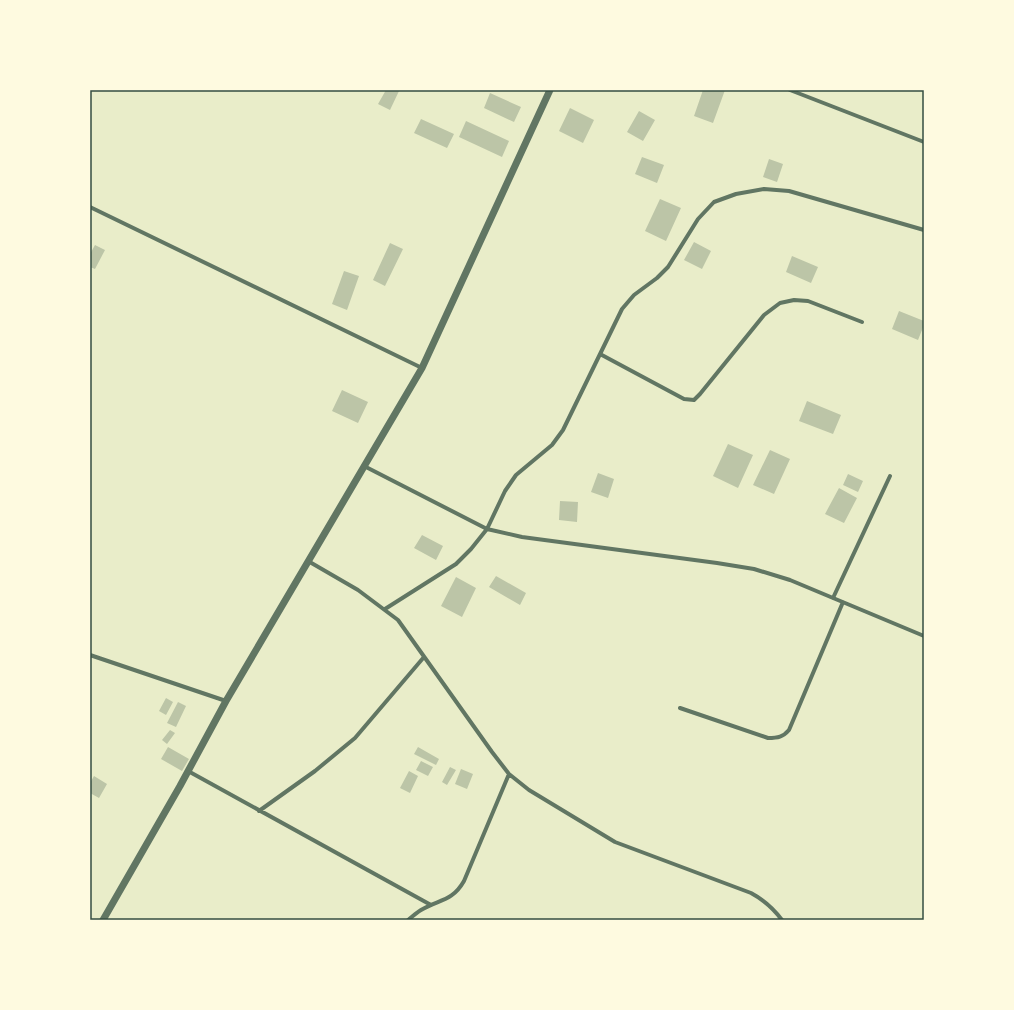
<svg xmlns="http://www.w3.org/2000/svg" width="1014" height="1010" font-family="'Noto Sans',sans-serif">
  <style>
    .building { fill: #bcc5a7 }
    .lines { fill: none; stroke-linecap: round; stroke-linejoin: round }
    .minor { stroke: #617663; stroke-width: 4 }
    .tertiary { stroke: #617663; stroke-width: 7 }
    .neatline { fill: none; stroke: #344e41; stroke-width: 1.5 }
  </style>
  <rect width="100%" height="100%" fill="#e9edc9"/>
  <path class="building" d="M386,90H397L399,91L390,110L378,104Z
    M703,90H725L713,123L694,116Z
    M490,93L521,107L514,122L484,108Z
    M570,108L594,120L583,143L559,131Z
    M639,111L655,120L643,141L627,132Z
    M421,119L454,134L447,148L414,133Z
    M466,121L509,141L502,157L459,137Z
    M642,157L664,165L657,183L635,174Z
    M769,159L783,164L777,182L763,177Z
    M660,199L681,208L666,241L645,231Z
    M694,242L711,251L702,269L684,260Z
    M390,243L403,249L385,286L373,280Z
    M95,245L105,250L95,269L90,267V254Z
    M792,256L818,267L811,283L786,272Z
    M344,271L359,276L347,310L332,304Z
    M899,311L924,321V325L918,340L892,329Z
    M342,390L368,402L358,423L332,411Z
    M807,401L841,415L833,434L799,421Z
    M728,444L753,455L738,488L713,476Z
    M770,450L790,459L774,494L753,485Z
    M598,473L614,479L608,498L591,492Z
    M848,474L863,481L858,492L843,485Z
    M839,488L857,498L844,523L825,514Z
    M560,501L578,502L577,522L559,520Z
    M422,535L443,546L436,560L414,548Z
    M496,576L526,593L520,605L489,587Z
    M456,577L476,588L462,617L441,606Z
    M166,698L173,702L166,715L159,711Z
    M178,702L186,706L176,727L167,723Z
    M170,730L175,733L167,744L162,740Z
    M168,747L189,759L182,771L161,759Z
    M418,747L439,759L436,765L414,754Z
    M421,761L433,767L428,776L416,770Z
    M450,767L456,770L447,785L442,782Z
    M461,769L473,774L467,789L455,784Z
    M409,771L418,776L410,793L400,788Z
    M94,776L107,784L99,798L90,793V783Z"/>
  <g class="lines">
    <path class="minor" d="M790,90L924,142
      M90,207L422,368
      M600,354L684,399L694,400L700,394L764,315L780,303L794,300L808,301L862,322
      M364,466L487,529L522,537L717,563L754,569L790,580L924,636
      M308,561L358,590L398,620L492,752L509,774L529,790L615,842L751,893C764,900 773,908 782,920
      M833,598L890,476
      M385,609L456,564L471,549L487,529L505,491L516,475L552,445L563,430L622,309L634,295L657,278L668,267L698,219L714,202L736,194L764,189L789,191L924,230
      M90,655L226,701
      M680,708L768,738C778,738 783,737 789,730L843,602
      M188,771L431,905
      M259,811L315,771L355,738L424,657
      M408,920C412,917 416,913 421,910C439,899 452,902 464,881L509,774"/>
    <path class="tertiary" d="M103,920L180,786L226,701L422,368L550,90"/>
  </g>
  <rect width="1014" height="1010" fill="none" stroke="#fefae0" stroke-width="182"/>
  <rect x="91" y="91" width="832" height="828" class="neatline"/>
</svg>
